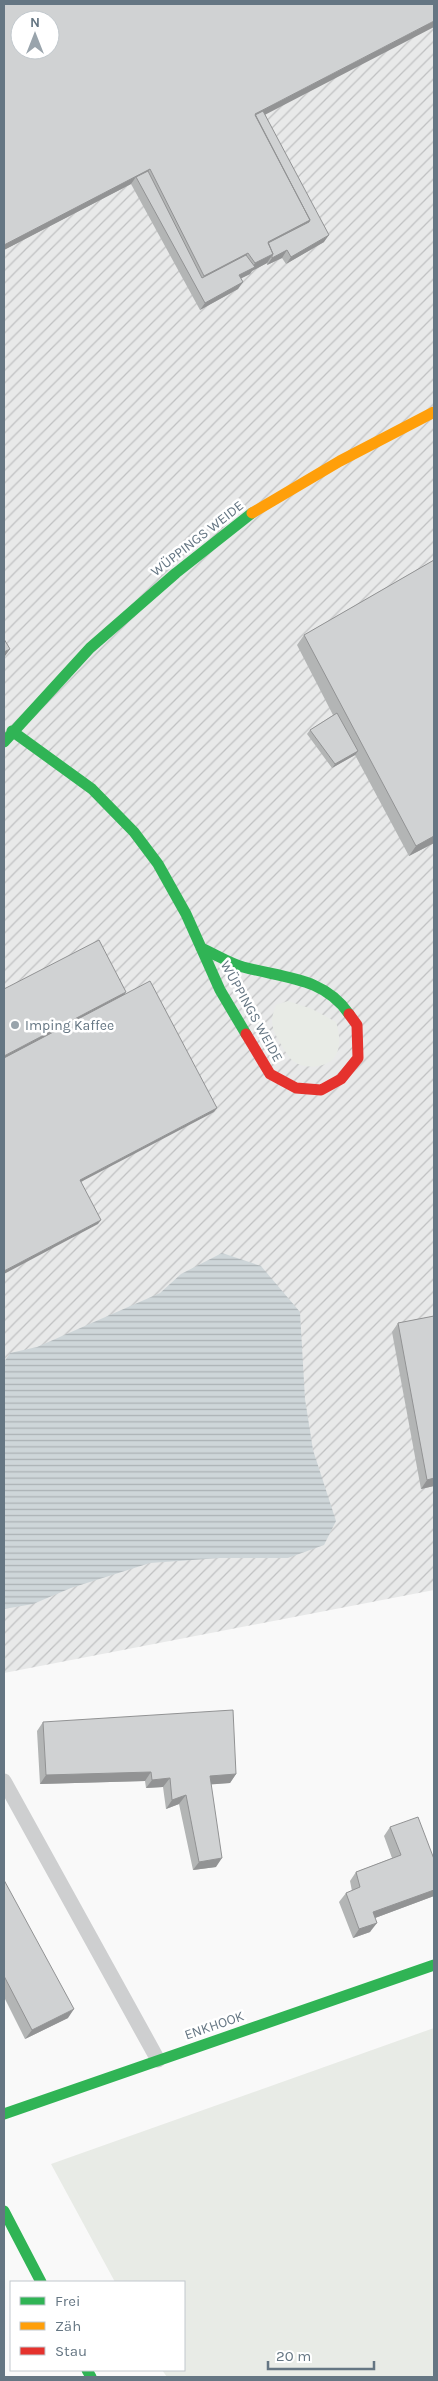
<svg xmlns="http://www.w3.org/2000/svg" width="438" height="2381" font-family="Karla,sans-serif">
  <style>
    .industrial { fill: url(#industrial-furrows); fill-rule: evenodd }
    .grass { fill: #e8ebe6 }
    .water { fill: url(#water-rules) }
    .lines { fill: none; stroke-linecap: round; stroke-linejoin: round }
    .lane { stroke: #cecfd0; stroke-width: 15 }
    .fast { stroke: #30b455; stroke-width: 11 }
    .slow { stroke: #ff9f0a; stroke-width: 11 }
    .jam { stroke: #e5322d; stroke-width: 11 }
    .wall { fill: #b3b5b5 }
    .shaded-wall { fill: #929394 }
    .building { fill: #d0d2d3; stroke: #929394; fill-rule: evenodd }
    .poi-dot { fill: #99a4ac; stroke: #fff; stroke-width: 2 }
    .labels { text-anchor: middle; stroke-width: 5; stroke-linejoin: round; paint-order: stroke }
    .street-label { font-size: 14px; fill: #657683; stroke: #fff }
    .poi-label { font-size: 14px; fill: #657683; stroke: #fff; text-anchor: start }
  </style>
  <defs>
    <pattern id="industrial-furrows" width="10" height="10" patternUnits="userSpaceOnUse" patternTransform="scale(1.25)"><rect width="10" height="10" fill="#e8e9e9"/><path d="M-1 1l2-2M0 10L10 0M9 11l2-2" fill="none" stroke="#c0c1c2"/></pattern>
    <pattern id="water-rules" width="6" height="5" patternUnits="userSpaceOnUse" patternTransform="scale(1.25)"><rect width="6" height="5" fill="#ced6d9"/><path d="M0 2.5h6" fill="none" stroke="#abb2b5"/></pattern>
  </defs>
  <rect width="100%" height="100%" fill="#f9f9f9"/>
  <path class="industrial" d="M4,4H434V1590L4,1673ZM20,20H50V50H20Z"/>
  <path class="grass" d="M288,1001L312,1009L336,1022C339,1032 341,1043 337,1053C330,1069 305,1070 293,1061C287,1056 283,1047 279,1041C271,1027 270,1020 276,1005Z
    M434,2028V2377H167L162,2370H184V2282H115L51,2164Z"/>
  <path class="water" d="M222,1253L261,1266L300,1312L305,1399L313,1450L336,1521L324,1545L288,1558H220L150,1563L71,1588L33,1604L4,1609V1362L10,1353L37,1347L160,1293L181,1274Z"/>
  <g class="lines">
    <path class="lane" d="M4,1781L158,2060"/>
    <path class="fast" d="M12,731L92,789L134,832L158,864L186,914L220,990L246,1034
      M4,742L90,648L176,573L252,513
      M201,948C215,954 229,963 243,967C283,978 324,977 349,1014
      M4,2114L434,1965
      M4,2211L41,2282
      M87,2370L91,2377"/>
    <path class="slow" d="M252,513L340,461L434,412"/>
    <path class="jam" d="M246,1034L270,1074L296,1088L321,1090L341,1079L358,1058L357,1025L349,1014"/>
  </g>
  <path class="wall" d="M4,5L265,114L324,242L286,264L282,258L267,265V263L252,271L250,274L241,278L238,289L200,310L131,184L4,250Z
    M434,560V843L409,856L355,755L332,768L307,734L310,730L333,715L297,645L304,635Z
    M434,1316V1486L421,1489L392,1332L398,1323Z
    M43,1722L236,1774L230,1783L211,1784L216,1867L193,1870L179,1804L166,1809L163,1787L146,1788L145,1781L40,1784L37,1731Z
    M390,1827L434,1859V1896L375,1918L370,1932L353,1938L339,1902L346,1893L352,1891L350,1881L356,1872L392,1858L384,1836Z
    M4,1880L68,2018L25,2039L4,1997Z"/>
  <path class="shaded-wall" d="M434,21V27L255,120V114Z
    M150,169L143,178L136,177L131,184L4,250V245Z
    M310,220L304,229L268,248V242Z
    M329,235L324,242L286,264L291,257Z
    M287,250L282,258L267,265L272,258Z
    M248,253L241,262L197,285L204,276Z
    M273,254L267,263L252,271L250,274L234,282L239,275L252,268L255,263Z
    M243,282L238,289L200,310L205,303Z
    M10,649L5,656L4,657V652Z
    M358,751L355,755L332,768L335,764Z
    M434,836V843L409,856L416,846Z
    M126,992L121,999L4,1060V1056Z
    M217,1108L214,1112L77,1184L80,1180Z
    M101,1220L98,1224L4,1274V1271Z
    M434,1478V1486L421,1489L427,1480Z
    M151,1772L145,1781L40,1784L46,1775Z
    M236,1774L230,1783L204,1785L210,1776Z
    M170,1778L163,1787L146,1788L152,1780Z
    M186,1795L179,1804L166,1809L172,1800Z
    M222,1858L216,1867L193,1870L199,1862Z
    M434,1890V1896L367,1921L373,1912Z
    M377,1923L370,1932L353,1938L359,1929Z
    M74,2009L68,2018L25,2039L32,2030Z"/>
  <path class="building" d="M6,4H434V21L255,114L310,220L268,242L273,254L255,263L248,253L204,276L150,169L4,245V5ZM20,20H50V50H20Z
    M263,111L329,235L291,257L287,250L272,258V256L273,254L268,243L309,222L310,220L255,115Z
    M148,171L202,278L246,255L255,267L239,275L243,282L205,303L136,177Z
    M434,560V836L416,846L304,635Z
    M4,639L10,649L4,652Z
    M337,713L358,751L335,764L310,730Z
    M99,940L126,992L4,1056V989Z
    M150,981L217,1108L80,1180L101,1220L4,1271V1058Z
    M434,1316V1478L427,1480L398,1323Z
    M233,1710L236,1774L210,1776L222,1858L199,1862L186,1795L172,1800L170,1778L152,1780L151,1772L46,1775L43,1722Z
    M418,1817L434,1859V1890L373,1912L377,1923L359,1929L346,1893L360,1887L356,1872L401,1855L390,1827Z
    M4,1880L74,2009L32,2030L4,1976Z"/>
  <circle class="poi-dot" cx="15" cy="1025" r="5"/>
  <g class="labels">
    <g class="street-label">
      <text transform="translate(197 538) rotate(-38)" y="5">WÜPPINGS WEIDE</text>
      <text transform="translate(252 1011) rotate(61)" y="5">WÜPPINGS WEIDE</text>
      <text transform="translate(214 2025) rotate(-19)" y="5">ENKHOOK</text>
    </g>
    <g class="poi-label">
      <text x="25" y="1030">Imping Kaffee</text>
    </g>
  </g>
  <rect width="438" height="2381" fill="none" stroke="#657683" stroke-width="10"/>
  <rect x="10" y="2281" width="175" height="90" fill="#ffffff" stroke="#c1c8cd"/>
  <rect x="20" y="2297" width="25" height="8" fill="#30b455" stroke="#c1c8cd"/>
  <text x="55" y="2306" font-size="15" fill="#657683">Frei</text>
  <rect x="20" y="2322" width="25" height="8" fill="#ff9f0a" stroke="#c1c8cd"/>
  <text x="55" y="2331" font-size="15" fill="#657683">Zäh</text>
  <rect x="20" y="2347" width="25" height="8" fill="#e5322d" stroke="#c1c8cd"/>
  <text x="55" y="2356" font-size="15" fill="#657683">Stau</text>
  <g transform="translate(35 35)"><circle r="24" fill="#ffffff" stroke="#c1c8cd"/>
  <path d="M0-4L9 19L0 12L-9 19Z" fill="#99a4ac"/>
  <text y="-8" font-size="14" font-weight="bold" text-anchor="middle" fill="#657683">N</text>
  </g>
  <path d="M268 2361v8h106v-8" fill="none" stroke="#657683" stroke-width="2.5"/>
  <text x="276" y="2361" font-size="15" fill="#657683" stroke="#ffffff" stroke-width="4" paint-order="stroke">20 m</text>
</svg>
